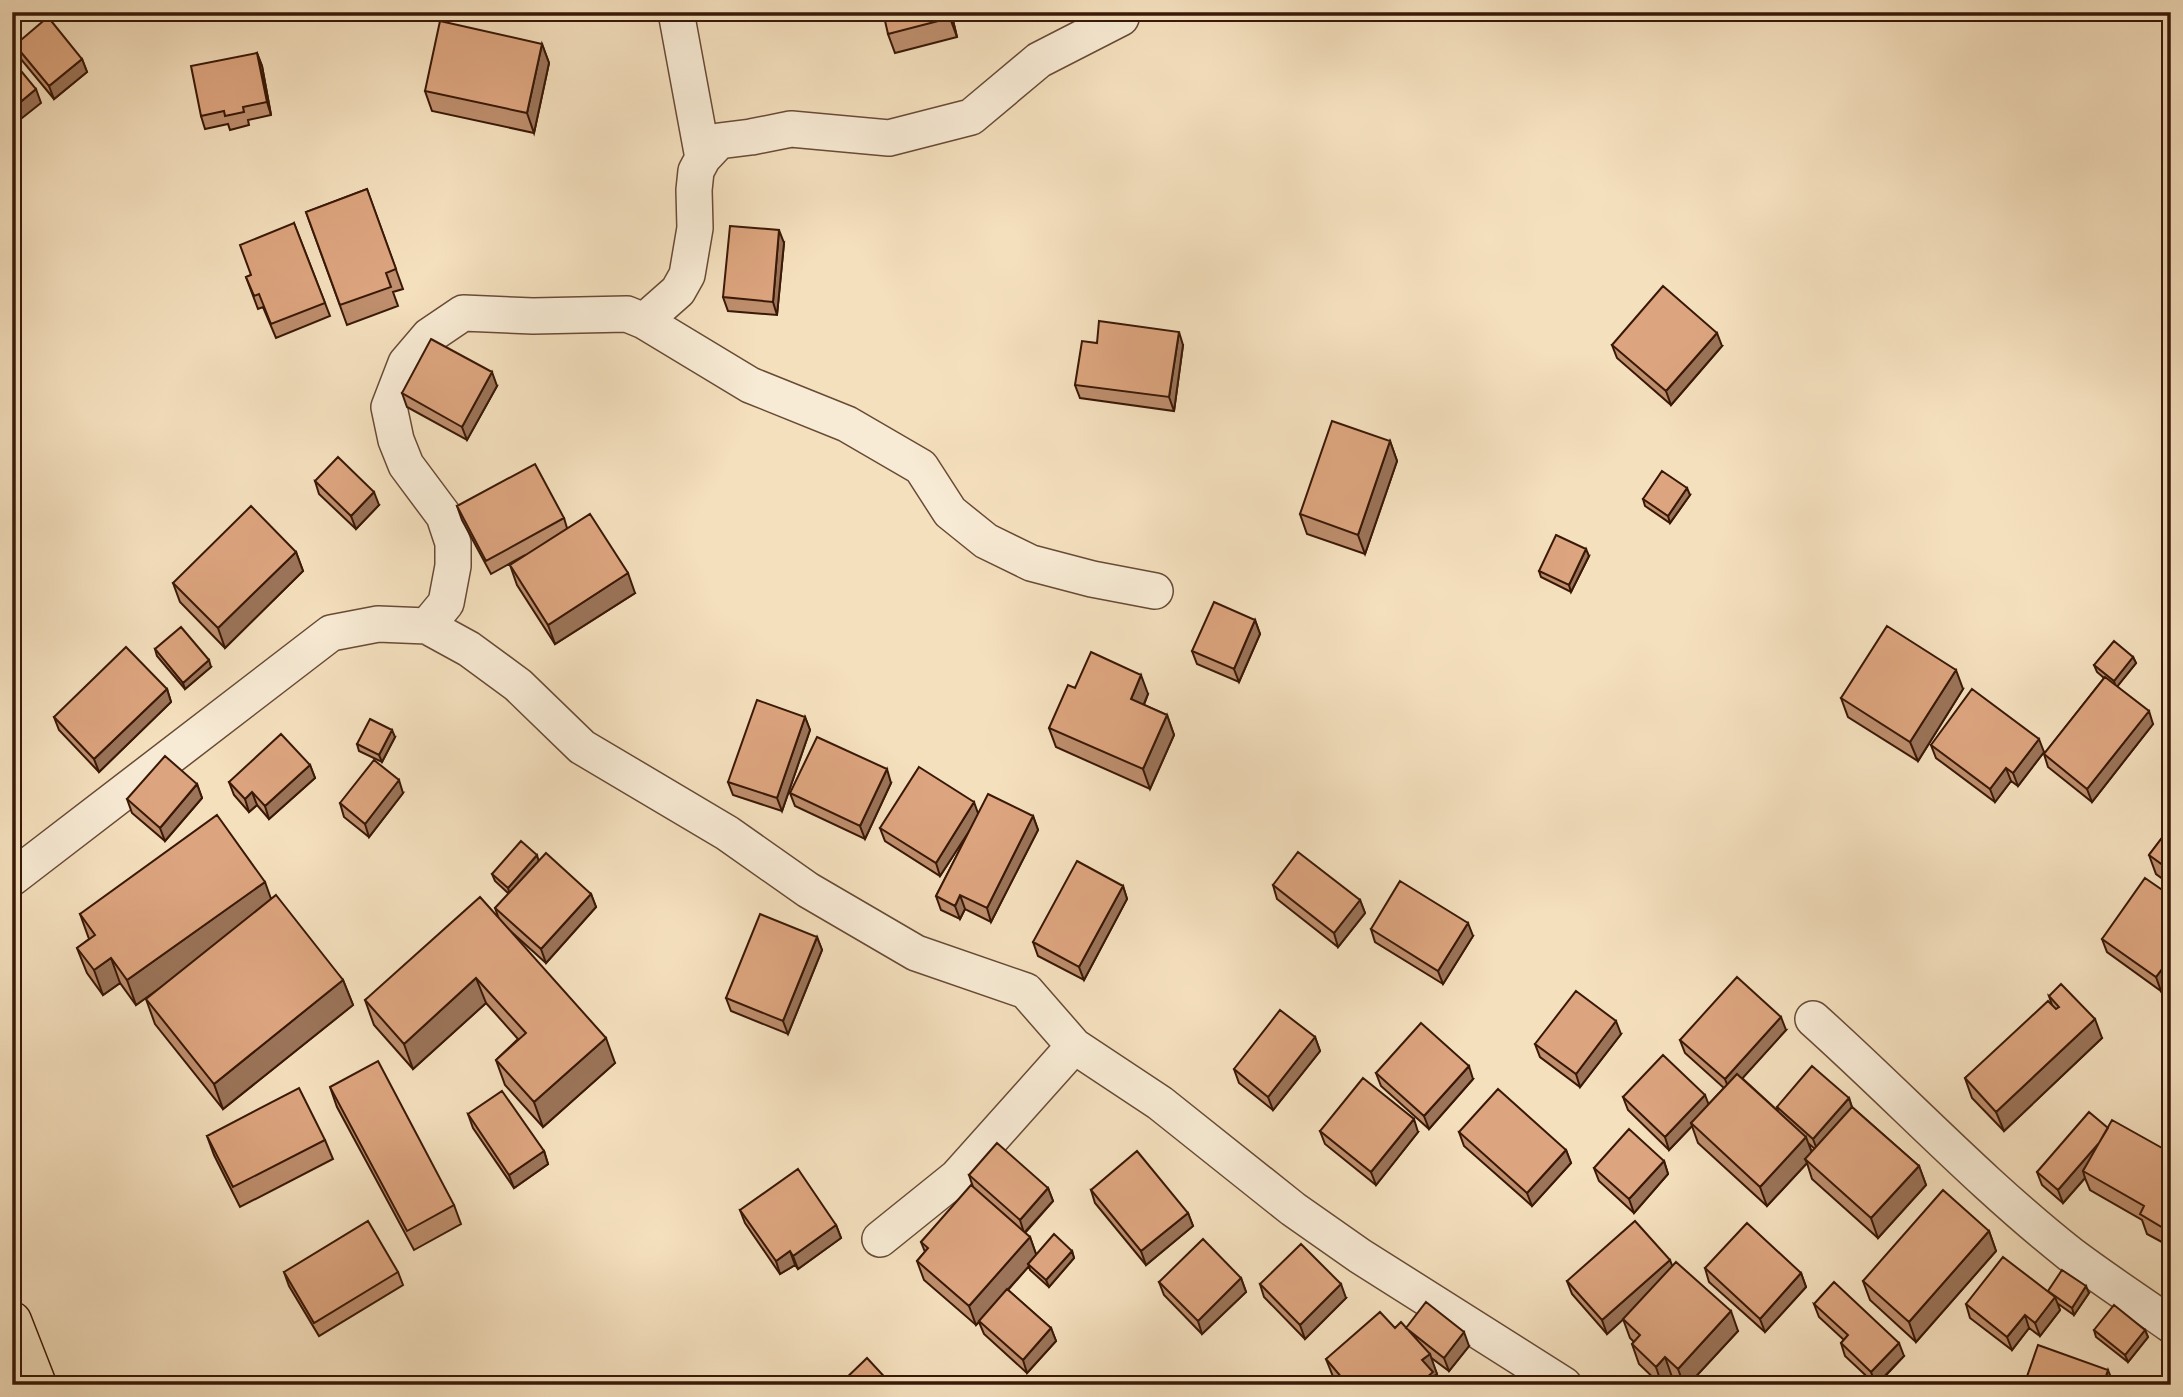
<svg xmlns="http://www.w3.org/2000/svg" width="2183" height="1397" font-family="'Old Standard TT',serif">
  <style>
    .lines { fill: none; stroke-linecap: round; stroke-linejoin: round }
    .minor-casing { stroke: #684a35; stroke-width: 38 }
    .primary-casing { stroke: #391807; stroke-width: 41 }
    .minor { stroke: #f8ebd5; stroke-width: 35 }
    .primary { stroke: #f5e0be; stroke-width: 38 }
    .wall { fill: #be8e6d; stroke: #391807; stroke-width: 2; fill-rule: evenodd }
    .shaded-wall { fill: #9b7459; stroke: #391807; stroke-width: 2 }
    .building { fill: #dda57f; stroke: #391807; stroke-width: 2 }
  </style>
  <rect width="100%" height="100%" fill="#f5e0be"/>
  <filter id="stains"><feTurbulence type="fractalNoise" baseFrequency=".00286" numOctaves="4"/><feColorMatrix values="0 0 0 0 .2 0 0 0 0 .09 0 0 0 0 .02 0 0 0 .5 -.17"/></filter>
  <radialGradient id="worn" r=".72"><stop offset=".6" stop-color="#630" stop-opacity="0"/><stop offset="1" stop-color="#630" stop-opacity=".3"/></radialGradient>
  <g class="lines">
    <defs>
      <path id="minor" d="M676,12L703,158
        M644,321L678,291L687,275L695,228L694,190L696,171L703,158L719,141L751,137L791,129L889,138L971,117L1039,60L1121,18
        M427,626L446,603L453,566V543L444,516L406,465L396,440L389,407L406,363L429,336L463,313L533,316L627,314L644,321L750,385L847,424L921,467L950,512L986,541L1031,563L1092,579L1155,591
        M12,878L331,633L378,624L427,626L469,649L518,685L582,747L727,833L808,890L916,953L1026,991L1074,1046L1160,1103L1293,1209L1360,1256L1564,1385
        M1813,1019C1899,1096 1979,1182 2070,1254C2103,1279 2137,1301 2171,1325
        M880,1239L957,1177L1074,1046"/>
      <path id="primary" d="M12,1321L37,1385"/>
    </defs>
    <use href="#minor" class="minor-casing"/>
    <use href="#primary" class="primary-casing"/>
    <use href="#minor" class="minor"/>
    <use href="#primary" class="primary"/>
  </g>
  <path class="wall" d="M951,12L957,37L895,53L888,34Z
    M542,44L549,63L534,133L432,111L425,91Z
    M15,45L82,59L87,72L54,99L20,58Z
    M257,53L262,66L271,115L248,120L249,125L230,130L228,124L205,129L201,116Z
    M367,189L403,289L393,292L398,306L347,325L306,212Z
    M294,223L330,316L276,338L263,307L258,309L246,277L251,275Z
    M784,243L777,315L728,311L723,297Z
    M1097,343L1183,345L1174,411L1080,398L1075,385Z
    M1612,345L1722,346L1671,405L1617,358Z
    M497,386L467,440L407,407L402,393Z
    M1390,441L1397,461L1365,554L1307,534L1300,514Z
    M315,481L379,505L356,529L319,494Z
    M1690,495L1670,523L1645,506L1643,499Z
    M457,506L564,518L567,528L635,593L555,644L517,585L510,565L525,555L491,574L462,520Z
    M296,552L303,571L225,648L180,602L173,583Z
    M1589,556L1571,592L1541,577L1539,571Z
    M1255,620L1260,634L1239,682L1197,664L1192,651Z
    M155,649L211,667L185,689L157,656Z
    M2133,657L2136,663L2117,686L2153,724L2092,802L2048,767L2044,754L2104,678L2097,672L2094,665Z
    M1075,688L1148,694L1144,705L1167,715L1174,735L1150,789L1056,747L1049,728Z
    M167,689L171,702L99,772L59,730L54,717Z
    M1963,689L1918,761L1848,717L1841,698Z
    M805,717L810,730L782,811L733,795L728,782Z
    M395,737L382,762L359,751L357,744Z
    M1931,745L2044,752L2018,786L2011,781L1995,802L1936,758Z
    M310,765L315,778L269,819L257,805L249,812L234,795L229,782Z
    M891,783L865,839L795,806L790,793Z
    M197,784L202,798L165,841L132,813L127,799Z
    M403,793L369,837L344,817L340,803Z
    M978,814L1033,816L1038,830L991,922L965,909L960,919L941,910L936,896L971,828L940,876L885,841L880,828Z
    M2171,826V885L2156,874L2149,855Z
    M539,860L591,894L596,907L546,963L507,928L615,1063L543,1127L505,1085L496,1060L518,1039L486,1003L413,1069L374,1025L365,1000L499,919L495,908L509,894L495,881L492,874Z
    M1273,885L1360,900L1365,913L1338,947L1277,899Z
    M1123,886L1127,899L1084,980L1038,956L1033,942Z
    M2171,896V977L2161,991L2107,952L2102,939Z
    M271,898L343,980L353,1005L223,1109L155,1024L146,999L147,997L136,1005L120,983L103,995L87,973L77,948L89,939L80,914Z
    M1371,929L1473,936L1443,984L1375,942Z
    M817,937L822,950L788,1034L731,1011L726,998Z
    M2049,996L2102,1038L2004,1131L1972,1098L1965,1078L2052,1005Z
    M1786,1030L1742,1078L1778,1111L1777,1107L1849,1098L1852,1107L1919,1166L1926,1185L1878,1238L1812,1179L1807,1163L1767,1206L1698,1143L1692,1126L1669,1150L1628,1110L1623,1097L1708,1105L1724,1088L1685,1053L1680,1040ZM1808,1143L1815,1149L1812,1152Z
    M1621,1034L1580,1087L1540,1057L1535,1044Z
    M1315,1037L1320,1051L1273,1110L1239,1083L1234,1069Z
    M1376,1073L1473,1079L1429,1129L1381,1086Z
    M330,1087L454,1205L461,1224L414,1250L337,1107Z
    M468,1114L544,1151L548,1164L514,1188L473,1128Z
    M2108,1128L2171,1153V1247L2147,1234L2142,1220L2090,1190L2085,1178L2063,1203L2042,1185L2037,1172Z
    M2171,1128V1152L2165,1138Z
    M1320,1131L1418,1132L1376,1185L1325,1144Z
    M1459,1132L1566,1150L1571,1163L1532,1206L1464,1146Z
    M207,1136L325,1140L333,1159L240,1207L214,1155Z
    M1664,1161L1668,1174L1634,1213L1599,1181L1594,1168Z
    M969,1175L1048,1188L1053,1201L1025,1233L1030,1237L1036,1254L1072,1251L1074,1258L1049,1287L1030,1270L1029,1266L1008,1290L1051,1328L1056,1341L1027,1373L984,1334L979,1322L976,1325L924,1280L917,1261L925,1252L921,1242L973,1187Z
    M1091,1190L1188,1213L1193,1226L1146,1265L1095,1203Z
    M740,1210L836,1225L841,1238L798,1269L795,1265L780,1274L745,1223Z
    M1989,1231L1996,1251L1916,1342L1870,1300L1863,1281Z
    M1672,1266L1738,1331L1688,1385H1681L1672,1377L1664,1385H1661L1639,1364L1632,1344L1634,1342L1630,1338L1623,1319L1607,1334L1572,1294L1567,1281Z
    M1705,1268L1801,1273L1806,1287L1765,1332L1709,1282Z
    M284,1272H398L403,1285L319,1336L289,1286Z
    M1241,1278L1246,1292L1202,1334L1164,1295L1159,1282Z
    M1260,1284L1346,1298L1305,1339L1264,1297Z
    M2048,1291L2089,1293L2074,1315L2057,1303L2060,1310L2040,1336L2029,1328L2012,1350L1970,1318L1966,1304Z
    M1814,1304L1904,1356L1877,1385H1876L1845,1356L1841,1343L1844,1340L1819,1317Z
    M1395,1328H1406L1469,1346L1449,1371L1430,1357L1437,1374L1434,1376L1438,1385H1339L1334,1379L1326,1359Z
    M2094,1330H2145L2148,1337L2128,1362L2096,1337Z"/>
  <path class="shaded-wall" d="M949,12H951L957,37L950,18Z
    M542,44L549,63L534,133L527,113Z
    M257,53L262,66L271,115L267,102Z
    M82,59L87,72L54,99L49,86Z
    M36,89L41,103L12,126V109Z
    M779,230L784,243L777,315L773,302Z
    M1179,332L1183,345L1174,411L1169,397Z
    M1717,333L1722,346L1671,405L1666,391Z
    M492,372L497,386L467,440L462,427Z
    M1390,441L1397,461L1365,554L1358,535Z
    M1687,488L1690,495L1670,523L1668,516Z
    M374,492L379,505L356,529L351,516Z
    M1586,549L1589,556L1571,592L1569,585Z
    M296,552L303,571L225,648L218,628Z
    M628,573L635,593L555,644L548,625Z
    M1255,620L1260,634L1239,682L1234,669Z
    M2133,657L2136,663L2116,688L2114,681Z
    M209,660L211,667L185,689L183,683Z
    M1956,670L1963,689L1918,761L1910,742Z
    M1141,675L1148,694L1138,718L1131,699Z
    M167,689L171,702L99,772L94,759Z
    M2149,711L2153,724L2092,802L2087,789Z
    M1167,715L1174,735L1150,789L1143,769Z
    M805,717L810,730L782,811L777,798Z
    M392,730L395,737L382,762L379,755Z
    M2039,739L2044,752L2018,786L2013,773Z
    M310,765L315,778L269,819L265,806Z
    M2006,768L2011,781L1995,802L1990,789Z
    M887,769L891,783L865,839L860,826Z
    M399,780L403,793L369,837L365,824Z
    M197,784L202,798L165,841L160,828Z
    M252,792L257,805L249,812L245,799Z
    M974,802L979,816L940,876L936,863Z
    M1033,816L1038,830L991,922L987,908Z
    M537,855L539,862L510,895L508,888Z
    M265,882L274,907L136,1005L127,980Z
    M1123,886L1127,899L1084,980L1079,967Z
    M591,894L596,907L546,963L541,949Z
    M960,895L965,909L960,919L955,906Z
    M1360,900L1365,913L1338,947L1334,933Z
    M1468,923L1473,936L1443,984L1438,971Z
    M817,937L822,950L788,1034L783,1021Z
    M2171,957V977L2161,991L2156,977Z
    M111,958L120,983L103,995L94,970Z
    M476,978L486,1003L413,1069L404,1044Z
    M343,980L353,1005L223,1109L214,1084Z
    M1781,1017L1786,1030L1730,1092L1725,1079Z
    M2095,1019L2102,1038L2004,1131L1996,1112Z
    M1616,1021L1621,1034L1580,1087L1576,1074Z
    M1315,1037L1320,1051L1273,1110L1268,1097Z
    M606,1038L615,1063L543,1127L534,1102Z
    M1469,1066L1473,1079L1429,1129L1424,1116Z
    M1705,1095L1710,1108L1691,1123L1692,1126L1669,1150L1665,1137Z
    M1849,1098L1853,1111L1818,1152L1813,1139Z
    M1414,1119L1418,1132L1376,1185L1371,1172Z
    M2110,1130L2083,1171L2085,1178L2063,1203L2058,1190Z
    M1806,1137L1813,1156L1805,1159L1807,1163L1767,1206L1760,1187Z
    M1566,1150L1571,1163L1532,1206L1527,1193Z
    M544,1151L548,1164L514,1188L509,1175Z
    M1664,1161L1668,1174L1634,1213L1629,1199Z
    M1919,1166L1926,1185L1878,1238L1871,1218Z
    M1048,1188L1053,1201L1024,1233L1020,1220Z
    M1188,1213L1193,1226L1146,1265L1141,1251Z
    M2169,1221L2171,1225V1244L2165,1229Z
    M836,1225L841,1238L798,1269L793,1256Z
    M1989,1231L1996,1251L1916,1342L1909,1322Z
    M1030,1237L1037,1257L1028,1264L1029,1266L976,1325L969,1306Z
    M790,1251L795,1265L780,1274L776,1261Z
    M1072,1251L1074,1258L1049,1287L1046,1280Z
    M1670,1260L1675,1273L1607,1334L1602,1320Z
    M1801,1273L1806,1287L1765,1332L1760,1319Z
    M1241,1278L1246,1292L1202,1334L1198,1321Z
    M1341,1284L1346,1298L1305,1339L1300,1325Z
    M2086,1286L2089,1293L2074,1315L2072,1308Z
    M2055,1297L2060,1310L2040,1336L2035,1323Z
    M1731,1311L1738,1331L1688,1385H1684L1678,1369Z
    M2025,1315L2029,1328L2012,1350L2007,1337Z
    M1051,1328L1056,1341L1027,1373L1023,1360Z
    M2145,1330L2148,1337L2128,1362L2125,1355Z
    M1464,1332L1469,1346L1449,1371L1444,1358Z
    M1899,1343L1904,1356L1876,1385L1871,1372Z
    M1430,1354L1437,1374L1434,1376L1438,1385H1418L1422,1360Z
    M1665,1357L1672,1377L1664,1385H1662L1656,1367Z
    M2108,1370L2114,1385H2103Z"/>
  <path class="building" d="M883,12H949L950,18L888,34Z
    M48,17L82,59L49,86L15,45Z
    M440,21L542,44L527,113L425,91Z
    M257,53L267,102L243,107L244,112L225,116L224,111L201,116L191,66Z
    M12,60L36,89L12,109Z
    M367,189L396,269L386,273L391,287L340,305L306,212Z
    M294,223L325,303L271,324L259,294L254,296L246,277L251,275L240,245Z
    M730,226L779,230L773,302L723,297Z
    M1663,286L1717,333L1666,391L1612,345Z
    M1099,321L1179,332L1169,397L1075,385L1082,341L1097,343Z
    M431,339L492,372L462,427L402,393Z
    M1332,421L1390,441L1358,535L1300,514Z
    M338,457L374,492L351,516L315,481Z
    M535,464L564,518L486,561L457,506Z
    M1662,471L1687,488L1668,516L1643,499Z
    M251,506L296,552L218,628L173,583Z
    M590,514L628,573L548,625L510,565Z
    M1556,535L1586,549L1569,585L1539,571Z
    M1214,602L1255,620L1234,669L1192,651Z
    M1887,626L1956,670L1910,742L1841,698Z
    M181,627L209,660L183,683L155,649Z
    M2114,641L2133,657L2114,681L2094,665Z
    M126,647L167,689L94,759L54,717Z
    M1091,652L1141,675L1131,699L1167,715L1143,769L1049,728L1068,685L1075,688Z
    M2105,677L2149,711L2087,789L2044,754Z
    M1972,689L2039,739L2013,773L2006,768L1990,789L1931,745Z
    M757,700L805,717L777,798L728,782Z
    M370,719L392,730L379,755L357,744Z
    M281,734L310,765L265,806L252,792L245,799L229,782Z
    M817,737L887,769L860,826L790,793Z
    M165,756L197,784L160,828L127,799Z
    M374,760L399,780L365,824L340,803Z
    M919,767L974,802L936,863L880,828Z
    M988,794L1033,816L987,908L960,895L955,906L936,896Z
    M217,815L265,882L127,980L111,958L94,970L77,948L95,935L80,914Z
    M2171,826V871L2149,855Z
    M521,841L537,855L508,888L492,874Z
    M1298,852L1360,900L1334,933L1273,885Z
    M546,853L591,894L541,949L495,908Z
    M1077,861L1123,886L1079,967L1033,942Z
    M2145,878L2171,896V957L2156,977L2102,939Z
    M1400,881L1468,923L1438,971L1371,929Z
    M276,895L343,980L214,1084L146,999Z
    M480,897L606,1038L534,1102L496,1060L526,1033L476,978L404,1044L365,1000Z
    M760,914L817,937L783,1021L726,998Z
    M1737,977L1781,1017L1725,1079L1680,1040Z
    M2061,984L2095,1019L1996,1112L1965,1078L2048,1001L2056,1009L2059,1007L2049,996Z
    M1576,991L1616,1021L1576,1074L1535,1044Z
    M1280,1010L1315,1037L1268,1097L1234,1069Z
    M1421,1023L1469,1066L1424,1116L1376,1073Z
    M1663,1055L1705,1095L1665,1137L1623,1097Z
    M378,1061L454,1205L407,1231L330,1087Z
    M1812,1066L1849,1098L1813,1139L1777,1107Z
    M1737,1074L1806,1137L1760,1187L1691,1123Z
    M1363,1078L1414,1119L1371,1172L1320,1131Z
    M299,1088L325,1140L233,1187L207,1136Z
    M1498,1089L1566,1150L1527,1193L1459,1132Z
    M502,1091L544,1151L509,1175L468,1114Z
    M1852,1107L1919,1166L1871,1218L1805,1159Z
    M2089,1112L2108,1128L2099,1143L2058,1190L2037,1172Z
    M2112,1120L2171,1153V1222L2169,1221L2165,1229L2140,1214L2144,1206L2083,1171Z
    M2171,1128V1142L2165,1138Z
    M1629,1129L1664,1161L1629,1199L1594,1168Z
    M997,1143L1048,1188L1020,1220L969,1175Z
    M1137,1151L1188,1213L1141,1251L1091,1190Z
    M798,1169L836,1225L793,1256L790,1251L776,1261L740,1210Z
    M971,1185L1030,1237L969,1306L917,1261L928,1248L921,1242Z
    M1943,1190L1989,1231L1909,1322L1863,1281Z
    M368,1221L398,1272L314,1323L284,1272Z
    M1635,1221L1670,1260L1602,1320L1567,1281Z
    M1747,1223L1801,1273L1760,1319L1705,1268Z
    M1054,1234L1072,1251L1046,1280L1028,1264Z
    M1203,1239L1241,1278L1198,1321L1159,1282Z
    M1301,1244L1341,1284L1300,1325L1260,1284Z
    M2003,1257L2055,1297L2035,1323L2025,1315L2007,1337L1966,1304Z
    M1676,1262L1731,1311L1678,1369L1665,1357L1656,1367L1632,1344L1640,1335L1623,1319Z
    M2062,1270L2086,1286L2072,1308L2048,1291Z
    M1834,1282L1899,1343L1871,1372L1841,1343L1848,1335L1814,1304Z
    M1007,1289L1051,1328L1023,1360L979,1321Z
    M1426,1302L1464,1332L1444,1358L1406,1328Z
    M2114,1305L2145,1330L2125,1355L2094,1330Z
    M1380,1312L1395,1328L1401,1322L1430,1354L1422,1360L1433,1372L1418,1385H1348L1326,1359Z
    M2038,1345L2108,1370L2103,1385H2024Z
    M867,1358L892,1385H839Z
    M1026,1379L1030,1385H1019Z"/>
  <rect width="2183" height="1397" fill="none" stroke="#f5e0be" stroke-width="42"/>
  <rect x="14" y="14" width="2155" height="1369" fill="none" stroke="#391807" stroke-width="3.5"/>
  <rect x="21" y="21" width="2141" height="1355" fill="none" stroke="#391807" stroke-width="2"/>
  <rect width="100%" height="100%" filter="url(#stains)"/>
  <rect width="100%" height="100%" fill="url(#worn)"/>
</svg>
